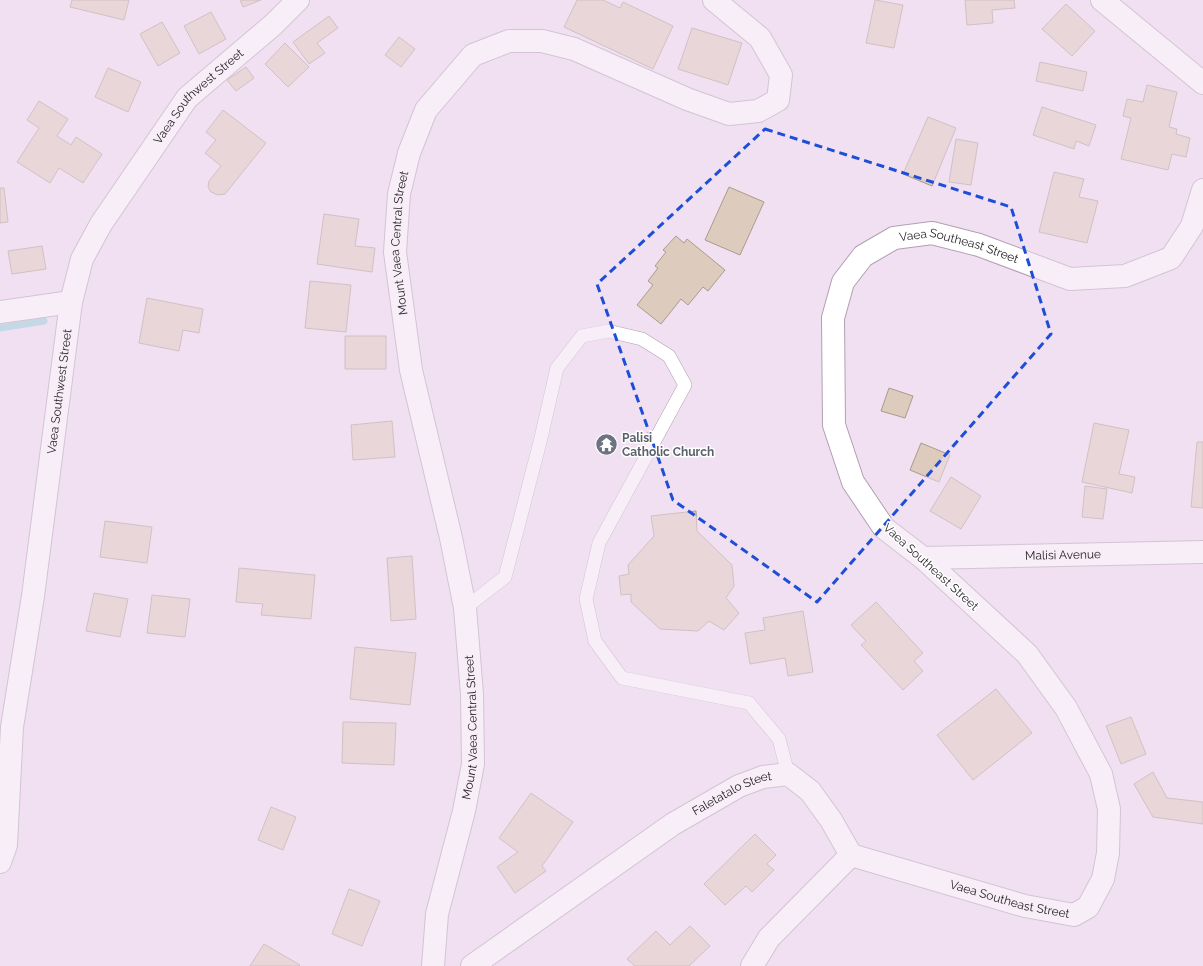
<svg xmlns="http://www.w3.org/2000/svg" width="1203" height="966" font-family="Raleway,sans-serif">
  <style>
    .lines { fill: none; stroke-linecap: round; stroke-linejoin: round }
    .stream { stroke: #8ed1d8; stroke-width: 7 }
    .building { fill: #ddcbbd; stroke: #ab9a8c }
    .service-casing { stroke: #b0a1b1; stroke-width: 14 }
    .minor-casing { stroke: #b0a1b1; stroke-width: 24 }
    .service { stroke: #fff; stroke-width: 13 }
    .minor { stroke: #fff; stroke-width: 22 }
    .marked { fill: none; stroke: #1d4ed8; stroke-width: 3; stroke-dasharray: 8 5; stroke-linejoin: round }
    .labels { text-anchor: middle; stroke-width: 3; stroke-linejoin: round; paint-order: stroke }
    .street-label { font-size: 12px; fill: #2a242a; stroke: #fff }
    .worship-label { font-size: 12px; font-weight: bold; fill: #5b616d; stroke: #fff; text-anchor: start }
  </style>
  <rect width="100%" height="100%" fill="#f0e0f1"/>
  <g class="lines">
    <path class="stream" d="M0,328L44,321"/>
  </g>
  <path class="building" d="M72,0H129L124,20L70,7Z
    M240,0H261L243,7Z
    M577,0H603L620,8L623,2L673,26L653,69L564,27Z
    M875,0L903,5L894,48L866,43Z
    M965,0H1014L1015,8L992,10L993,23L967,25Z
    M1066,4L1095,31L1072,56L1042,29Z
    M211,12L226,39L199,54L184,26Z
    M329,16L338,28L317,43L325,53L309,64L293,42Z
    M162,22L180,53L158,66L140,34Z
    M692,28L742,43L728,85L678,69Z
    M399,37L415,49L401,67L385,55Z
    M285,43L309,67L288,87L265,64Z
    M1040,62L1087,72L1083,91L1036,81Z
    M246,67L254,78L236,91L227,80Z
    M108,68L141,82L128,112L95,97Z
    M1147,85L1177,92L1169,127L1177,129L1176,134L1190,138L1186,157L1172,154L1168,170L1121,159L1131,118L1123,116L1127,99L1143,102Z
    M39,101L68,119L57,136L71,145L76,137L102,154L83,183L59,168L50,183L17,162L39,128L27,120Z
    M1042,107L1096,125L1089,146L1076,141L1074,149L1033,135Z
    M223,110L266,143L225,194L218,195L211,192L208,187L209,181L221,166L205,153L216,140L206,132Z
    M928,117L956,128L932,186L903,174Z
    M956,139L978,143L971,185L949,182Z
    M1054,172L1084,179L1079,197L1098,201L1087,243L1039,232Z
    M729,187L764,202L740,255L705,240Z
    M0,188H4L8,222L0,223Z
    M324,214L359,219L355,246L375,248L372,272L317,264Z
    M676,236L684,243L687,239L725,270L708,291L703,287L688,305L681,299L661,324L637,305L653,285L648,281L658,268L655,266L666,252L663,250Z
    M42,246L46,269L12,274L8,251Z
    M310,281L351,285L346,332L305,328Z
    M147,298L203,309L199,333L183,330L179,351L139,343Z
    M345,336H386V369H345Z
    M889,388L913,396L905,418L881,411Z
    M392,421L395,457L353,460L351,425Z
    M1094,423L1129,430L1119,474L1135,477L1132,493L1082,482Z
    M1197,442H1203V508L1191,507Z
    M921,443L950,455L939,482L910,470Z
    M951,477L981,496L961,529L930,511Z
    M1085,486L1107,489L1103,519L1082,517Z
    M696,511L697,531L732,565L734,586L726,598L739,613L724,630L709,621L698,631L660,629L631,602V594L621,595L619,576L629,574L628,565L654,536L651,516Z
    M105,521L152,527L147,563L100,557Z
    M412,556L416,619L391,621L387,558Z
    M239,568L315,575L311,619L261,615L263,604L236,602Z
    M94,593L128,599L120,637L86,631Z
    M152,595L190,599L185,637L147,633Z
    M876,602L923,653L914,661L923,671L903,690L861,645L866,641L851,625Z
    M803,611L813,672L788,676L785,658L750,664L745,633L765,630L763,618Z
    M355,647L416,653L410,705L350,699Z
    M996,689L1032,733L973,780L937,735Z
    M1131,717L1146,754L1121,764L1106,726Z
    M343,722L396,723L394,765L342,763Z
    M1153,772L1167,798L1203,802V824L1153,817L1134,784Z
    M531,793L573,822L542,866L546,871L515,893L497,867L518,852L499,838Z
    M271,807L296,817L283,850L258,840Z
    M755,834L776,855L767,864L774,870L752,892L746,886L725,905L704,884Z
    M349,889L380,901L362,946L332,934Z
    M690,926L710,946L689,966H635L627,959L656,931L670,945Z
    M264,944L300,965L299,966H250Z"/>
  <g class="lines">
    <defs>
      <path id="service" d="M465,608L505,577L540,442L557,368L582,336L608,331L642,339L669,356L685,385L599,543L586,599L595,641L622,678L749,703L779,739L788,774"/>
      <g id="minor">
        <path d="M1102,0L1203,83"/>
        <path d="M0,312L71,302"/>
        <path id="s1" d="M923,558L1203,552"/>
        <path id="s2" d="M851,855L1025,906L1074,915L1088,907L1103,879L1108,853L1109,809L1101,774L1066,708L1027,654L923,558L884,528L853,482L834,425L833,318L843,282L863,256L894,238L932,233L979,245L1070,279L1125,276L1171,258L1192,226L1203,190"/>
        <path id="s3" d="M0,862L6,845L12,727L33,596L71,302L82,259L101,224L187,98L274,24L298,0"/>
        <path id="s4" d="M433,966L437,914L464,811L473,764L472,694L465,608L451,538L411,370L395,252L399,194L409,153L426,110L473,55L509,41H542L574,49L687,99L729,114L758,111L778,100L781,75L760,38L714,0"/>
        <path id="s5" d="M472,966L673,824L739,786L763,777L788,774L810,791L831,820L851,855L769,938L752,966"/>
      </g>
    </defs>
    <use href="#service" class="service-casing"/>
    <use href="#minor" class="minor-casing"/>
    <use href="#service" class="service"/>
    <use href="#minor" class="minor"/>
  </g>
  <path d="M0 0H1203V966H0ZM765,129L1011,207L1051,334L817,602L673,500L597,284Z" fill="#f0e0f1" fill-opacity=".55" fill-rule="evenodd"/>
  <path class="marked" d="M765,129L1011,207L1051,334L817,602L673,500L597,284Z"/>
  <defs>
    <symbol id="temple-disc" viewBox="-11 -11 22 22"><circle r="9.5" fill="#6b7280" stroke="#fff"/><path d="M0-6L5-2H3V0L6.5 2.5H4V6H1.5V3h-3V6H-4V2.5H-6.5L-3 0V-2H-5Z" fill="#fff"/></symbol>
  </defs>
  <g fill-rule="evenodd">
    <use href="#temple-disc" x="594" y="432" width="25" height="25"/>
  </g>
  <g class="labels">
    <g class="street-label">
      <text dy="4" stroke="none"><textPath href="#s3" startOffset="811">Vaea Southwest Street</textPath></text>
      <text dy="4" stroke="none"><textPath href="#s4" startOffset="735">Mount Vaea Central Street</textPath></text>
      <text dy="4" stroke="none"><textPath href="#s2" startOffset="1113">Vaea Southeast Street</textPath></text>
      <text dy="4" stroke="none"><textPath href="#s3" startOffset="475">Vaea Southwest Street</textPath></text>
      <text dy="4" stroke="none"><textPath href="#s1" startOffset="140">Malisi Avenue</textPath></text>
      <text transform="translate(931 567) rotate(42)" y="4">Vaea Southeast Street</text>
      <text dy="4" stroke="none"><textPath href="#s4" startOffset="243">Mount Vaea Central Street</textPath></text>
      <text dy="4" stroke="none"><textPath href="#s5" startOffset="313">Faletatalo Steet</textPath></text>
      <text dy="4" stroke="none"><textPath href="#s2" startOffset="165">Vaea Southeast Street</textPath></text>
    </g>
    <g class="worship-label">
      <text x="622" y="442">Palisi<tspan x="622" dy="14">Catholic Church</tspan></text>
    </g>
  </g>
</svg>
